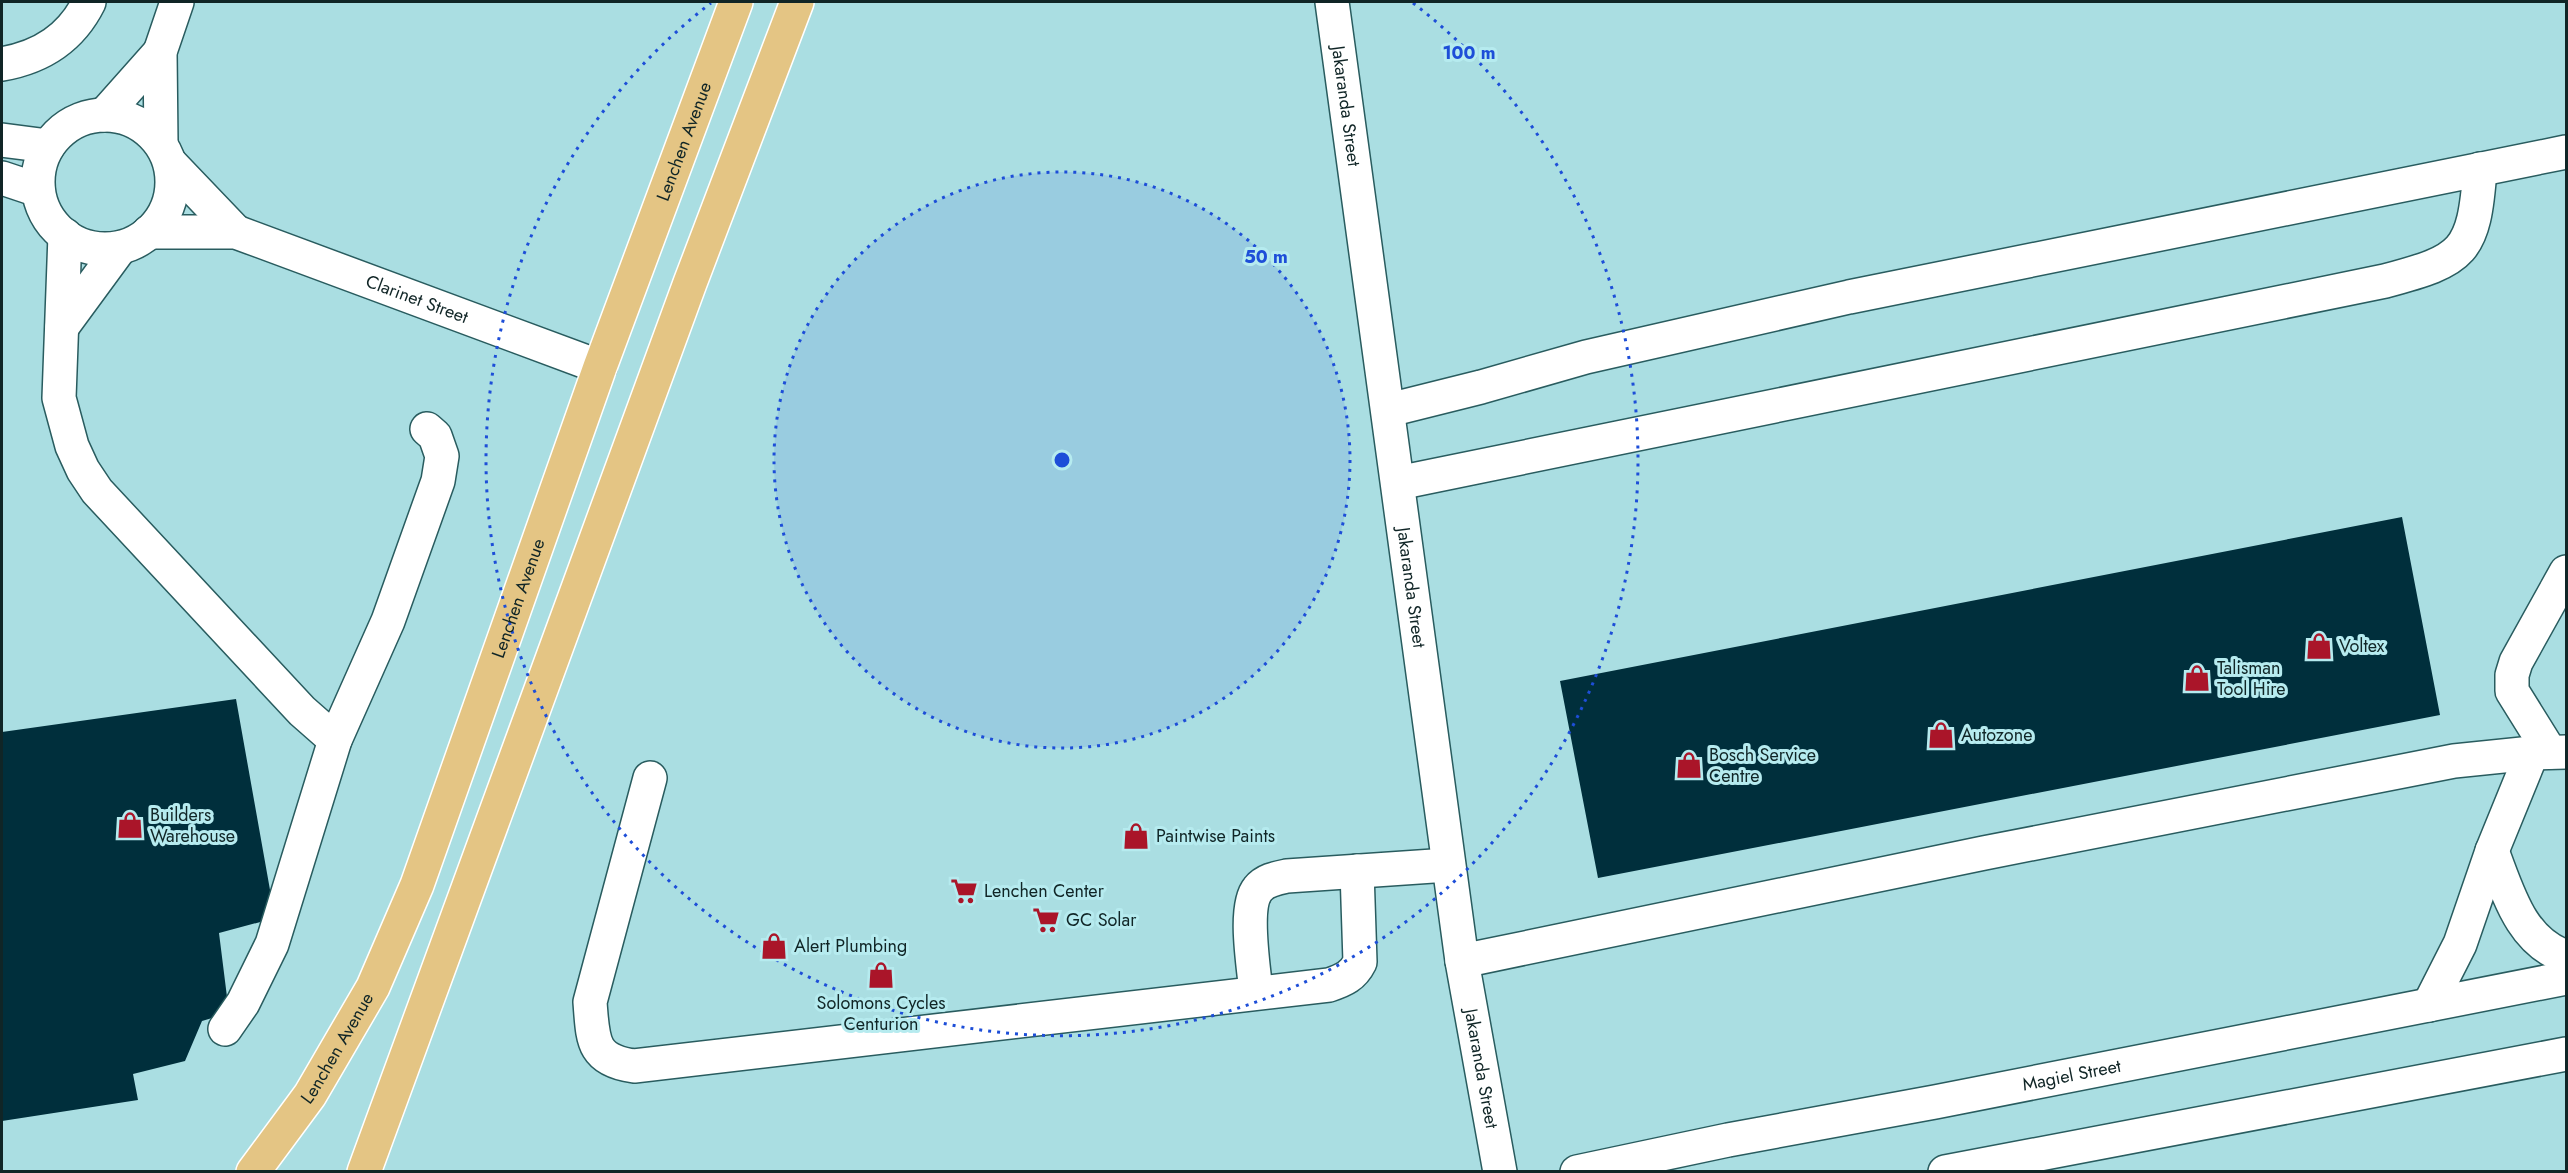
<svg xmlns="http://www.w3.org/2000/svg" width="2568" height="1173" font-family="Jost,sans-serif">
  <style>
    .building { fill: #002f3c }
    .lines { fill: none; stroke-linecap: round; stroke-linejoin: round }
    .minor-casing { stroke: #295c5f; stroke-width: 36 }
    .major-casing { stroke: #fff; stroke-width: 36 }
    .minor { stroke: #fff; stroke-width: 33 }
    .major { stroke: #e4c584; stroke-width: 33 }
    .ring { fill: none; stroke: #1d4ed8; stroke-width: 3; stroke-dasharray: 3 6 }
    .labels { text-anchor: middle; stroke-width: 6; stroke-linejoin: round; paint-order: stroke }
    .street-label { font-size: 18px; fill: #102526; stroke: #b6ebef }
    .poi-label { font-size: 18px; fill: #102526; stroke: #b6ebef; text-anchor: start }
    .centre { fill: #1d4ed8; stroke: #b6ebef; stroke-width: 3 }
    .ring-label { font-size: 18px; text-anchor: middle; font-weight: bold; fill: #1d4ed8; stroke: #b6ebef; stroke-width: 6; stroke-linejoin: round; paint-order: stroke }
  </style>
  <rect width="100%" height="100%" fill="#aadee2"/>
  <path class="building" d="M2402,517L2440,715L1598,878L1560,681Z
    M236,699L275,918L219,933L229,1013L202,1021L185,1061L133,1074L138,1100L2,1121V732Z"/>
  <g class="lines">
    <defs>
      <g id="minor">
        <path id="s1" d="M1332,2L1462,961L1500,1172"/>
        <path d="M2,64C42,57 71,38 89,2"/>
        <path d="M104,115L160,52"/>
        <circle cx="105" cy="182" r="67"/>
        <path d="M2,140L48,146"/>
        <path d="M161,143L160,52L177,2"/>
        <path d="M170,163L236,232"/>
        <path d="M2,178L38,190"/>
        <path id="s2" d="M149,232H236L600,367"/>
        <path d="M65,235L59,398L72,446L83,470L97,491L302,711L335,740"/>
        <path d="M62,327L120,248"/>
        <path d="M1389,410L1481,387L1586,357L1849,297L2566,152"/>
        <path d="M1398,483L2385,281C2464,260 2474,253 2480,169"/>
        <path d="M2550,752L2512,691V675L2516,662L2566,572"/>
        <path d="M650,778L590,1002C593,1039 591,1060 634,1066L1329,985C1344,980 1353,976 1360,962L1357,871"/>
        <path d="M2492,851C2508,892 2520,941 2566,957"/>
        <path d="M1462,961L1984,853L2454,761L2532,753L2566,752"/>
        <path d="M1256,992C1254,969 1243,907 1258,889C1265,880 1277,878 1287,876L1448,865"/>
        <path d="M2429,1005L2460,944L2492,851L2532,753"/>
        <path d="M225,1029L243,1003L272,944L335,740L388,621L438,481L442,456L435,436L427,429"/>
        <path id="s3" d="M1577,1172L1728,1140L1935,1102L2566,978"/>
        <path d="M1945,1172L2566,1054"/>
      </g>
      <g id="major">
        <path id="s4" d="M253,1172L310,1095L373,987L417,885L600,367L736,2"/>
        <path d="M364,1172L690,283L797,2"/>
      </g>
    </defs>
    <use href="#minor" class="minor-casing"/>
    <use href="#major" class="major-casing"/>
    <use href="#minor" class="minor"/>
    <use href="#major" class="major"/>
  </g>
  <circle cx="1062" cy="460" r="288" fill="#1d4ed8" fill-opacity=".12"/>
  <g class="ring">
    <circle cx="1062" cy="460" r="288"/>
    <path d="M1413 3A576 576 0 1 1 711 3"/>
  </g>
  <defs>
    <symbol id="shop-bare" viewBox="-9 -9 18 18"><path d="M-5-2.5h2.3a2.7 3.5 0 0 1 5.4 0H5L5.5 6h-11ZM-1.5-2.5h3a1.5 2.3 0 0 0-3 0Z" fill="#aa1529" stroke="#b6ebef" stroke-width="2.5" paint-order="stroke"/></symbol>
    <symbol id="supermarket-bare" viewBox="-9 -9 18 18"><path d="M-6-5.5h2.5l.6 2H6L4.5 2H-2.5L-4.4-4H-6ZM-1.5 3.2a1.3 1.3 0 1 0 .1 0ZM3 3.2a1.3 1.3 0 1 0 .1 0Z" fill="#aa1529" stroke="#b6ebef" stroke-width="2.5" paint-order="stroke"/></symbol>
  </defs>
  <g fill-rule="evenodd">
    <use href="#shop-bare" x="2300" y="627" width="38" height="38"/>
    <use href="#shop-bare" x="2178" y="659" width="38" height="38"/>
    <use href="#shop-bare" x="1922" y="716" width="38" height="38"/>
    <use href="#shop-bare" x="1670" y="746" width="38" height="38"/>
    <use href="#shop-bare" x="111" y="806" width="38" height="38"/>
    <use href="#shop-bare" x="1117" y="817" width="38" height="38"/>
    <use href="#supermarket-bare" x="945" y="872" width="38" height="38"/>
    <use href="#supermarket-bare" x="1027" y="901" width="38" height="38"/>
    <use href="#shop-bare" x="755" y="927" width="38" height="38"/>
    <use href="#shop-bare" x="862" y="956" width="38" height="38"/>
  </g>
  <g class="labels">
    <g class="street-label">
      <text dy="6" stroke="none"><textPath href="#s1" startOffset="105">Jakaranda Street</textPath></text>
      <text dy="6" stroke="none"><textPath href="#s4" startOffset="1122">Lenchen Avenue</textPath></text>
      <text dy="6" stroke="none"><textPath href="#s2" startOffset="280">Clarinet Street</textPath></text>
      <text dy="6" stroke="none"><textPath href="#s1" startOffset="591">Jakaranda Street</textPath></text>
      <text dy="6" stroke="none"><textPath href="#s4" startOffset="636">Lenchen Avenue</textPath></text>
      <text dy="6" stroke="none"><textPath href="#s4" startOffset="150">Lenchen Avenue</textPath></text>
      <text dy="6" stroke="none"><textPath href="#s1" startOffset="1077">Jakaranda Street</textPath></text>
      <text dy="6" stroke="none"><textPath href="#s3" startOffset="504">Magiel Street</textPath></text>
    </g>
    <g class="poi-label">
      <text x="2339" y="652">Voltex</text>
      <text x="2217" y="674">Talisman<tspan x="2217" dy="21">Tool Hire</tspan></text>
      <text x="1961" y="741">Autozone</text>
      <text x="1709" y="761">Bosch Service<tspan x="1709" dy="21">Centre</tspan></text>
      <text x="150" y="821">Builders<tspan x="150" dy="21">Warehouse</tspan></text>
      <text x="1156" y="842">Paintwise Paints</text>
      <text x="984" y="897">Lenchen Center</text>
      <text x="1066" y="926">GC Solar</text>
      <text x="794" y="952">Alert Plumbing</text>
      <text x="881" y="1009" text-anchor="middle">Solomons Cycles<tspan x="881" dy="21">Centurion</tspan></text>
    </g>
  </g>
  <circle cx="1062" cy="460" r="9" class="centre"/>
  <g class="ring-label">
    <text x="1469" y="59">100 m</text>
    <text x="1266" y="263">50 m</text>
  </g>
  <rect width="2568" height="1173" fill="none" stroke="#102526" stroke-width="6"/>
</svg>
